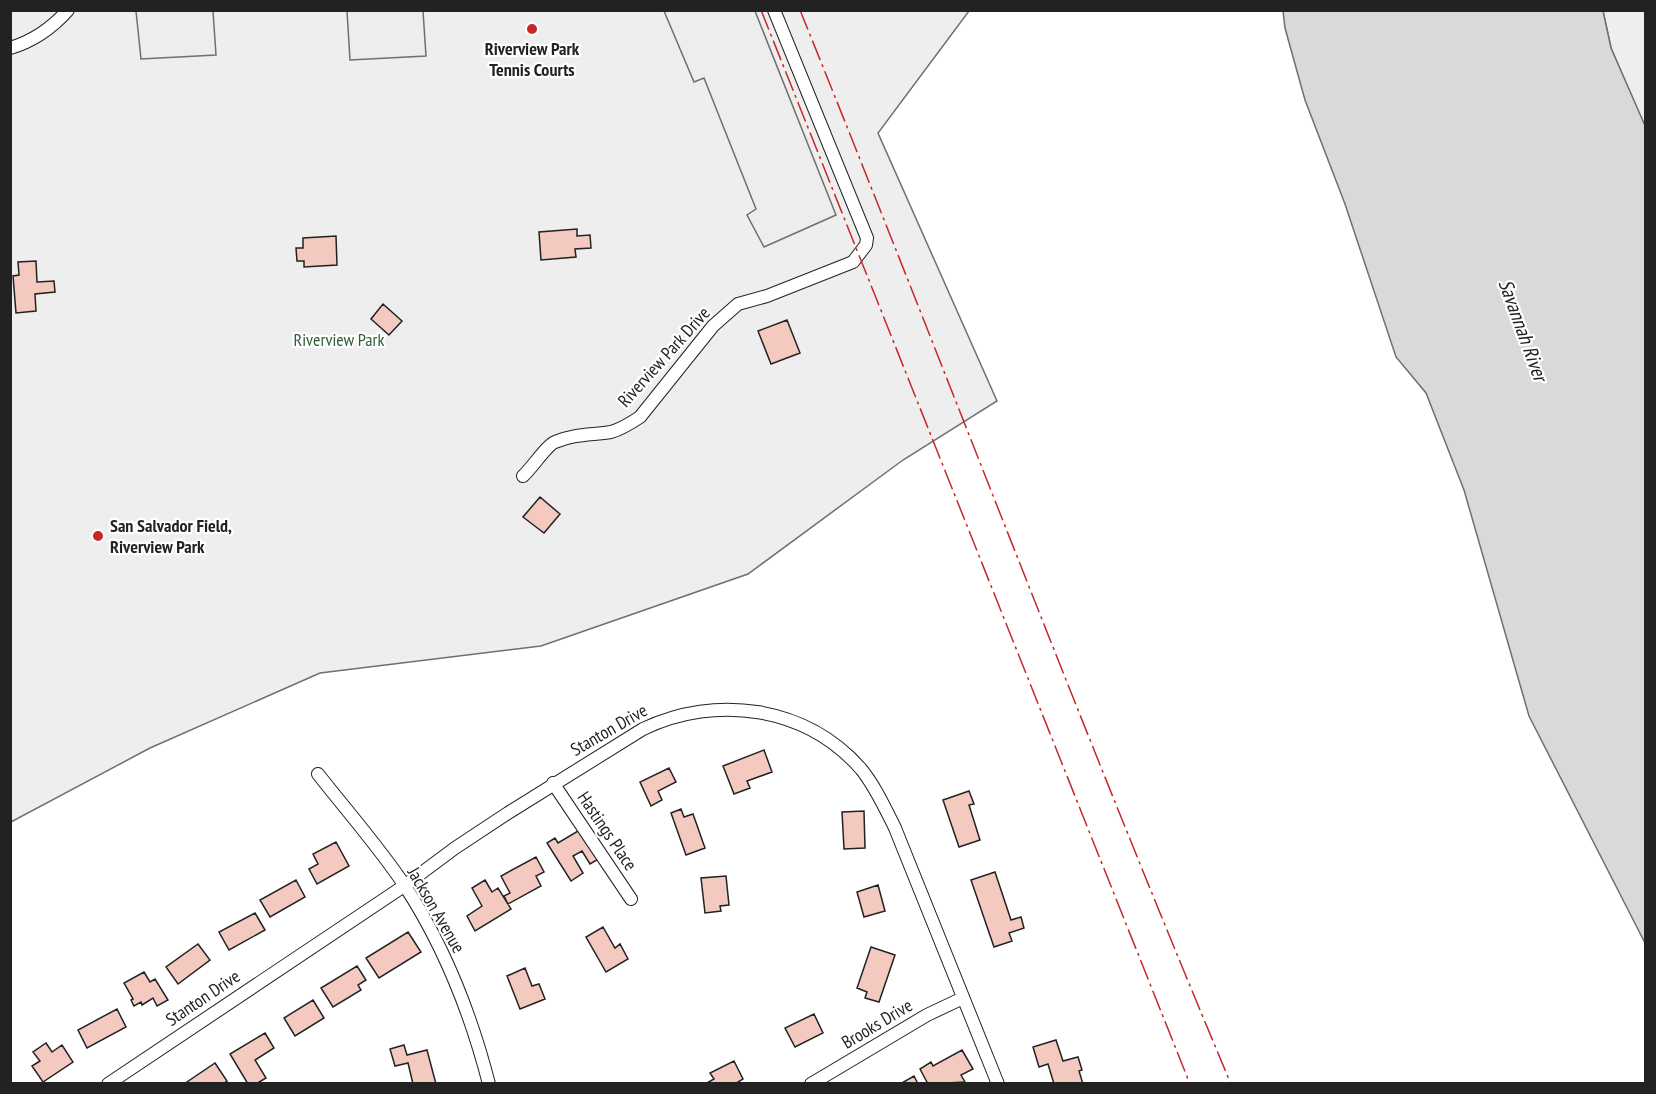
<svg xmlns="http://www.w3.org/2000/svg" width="1656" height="1094" font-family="'PT Sans Narrow',sans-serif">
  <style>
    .green { fill: #eee; stroke: #6f6f6f; stroke-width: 1.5 }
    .parking { fill: #ededed; stroke: #6f6f6f; stroke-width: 1.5 }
    .water { fill: #d9d9d9; stroke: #6f6f6f; stroke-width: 1.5 }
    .building { fill: #f3c9c0; stroke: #222; stroke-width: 1.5 }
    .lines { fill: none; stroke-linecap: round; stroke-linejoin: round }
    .street-casing { stroke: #222; stroke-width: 14 }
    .street { stroke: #fff; stroke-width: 12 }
    .power { stroke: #c62828; stroke-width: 1.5; stroke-dasharray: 21 4.5 3 4.5; stroke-linecap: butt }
    .poi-dot { fill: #c62828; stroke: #fff; stroke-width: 2 }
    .labels { text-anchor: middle; stroke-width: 4.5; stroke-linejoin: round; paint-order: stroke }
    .poi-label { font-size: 18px; font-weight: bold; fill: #222; stroke: #fff }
    .park-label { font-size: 18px; fill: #2f5e38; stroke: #fff }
    .street-label { font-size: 18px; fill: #222; stroke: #fff }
    .water-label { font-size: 20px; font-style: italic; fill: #222; stroke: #fff }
  </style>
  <rect width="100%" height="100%" fill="#fff"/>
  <path class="green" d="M11,11H969L878,133L997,401L903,460L748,574L541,646L320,673L150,748L11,822Z
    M1603,11H1645V128L1611,48Z"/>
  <path class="parking" d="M136,11H213L216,55L141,59Z
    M347,11H423L426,56L350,60Z
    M664,11H755L836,215L764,247L747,215L756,209L704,78L694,82Z"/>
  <path class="water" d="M1283,11H1603L1611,48L1646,128L1645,943L1529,716L1464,490L1426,393L1396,357L1345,204L1305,100L1285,28Z"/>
  <path class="building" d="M577,229V236L590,235L591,248L575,249L576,257L541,260L539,232Z
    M336,236L337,265L304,267V261H297L296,248H303V238Z
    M36,261L37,282L54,281L55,292L35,294L36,311L16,313L13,276L19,275L18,262Z
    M383,304L402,321L389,335L371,319Z
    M787,320L800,353L771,364L758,331Z
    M540,497L560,514L544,533L523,517Z
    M764,750L772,772L747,781L750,788L734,794L723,766Z
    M669,768L676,782L658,791L662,800L651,806L640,782Z
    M969,791L974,804L969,805L980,840L959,847L943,800Z
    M681,809L684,817L693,814L705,848L686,855L671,813Z
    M864,811L865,848L844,849L842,812Z
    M583,828L602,857L590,864L582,851L573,856L583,873L571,881L547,843L555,838L558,843Z
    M336,842L349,866L317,884L309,869L318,864L313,854Z
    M536,857L544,872L536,876L541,886L508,904L504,896L510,893L501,876Z
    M995,872L1011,920L1021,917L1024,928L1009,933L1012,941L994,947L971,880Z
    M726,876L729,905L720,906L721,911L705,913L701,878Z
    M296,880L305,897L270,917L260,900Z
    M485,880L492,892L498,888L511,909L475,931L467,916L482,906L472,888Z
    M878,885L885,911L864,917L857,892Z
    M255,913L265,930L229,950L219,932Z
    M603,927L615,948L620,944L628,959L606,972L586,937Z
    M408,932L421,952L379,978L366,958Z
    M198,944L210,960L178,984L166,967Z
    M871,947L895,955L879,1002L865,998L867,992L857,988Z
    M357,966L366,980L358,985L361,990L333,1007L321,988Z
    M525,968L532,986L539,984L545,999L520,1009L507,976Z
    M144,972L150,982L155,979L168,1000L157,1006L153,998L142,1005L141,1002L134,1006L131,1000L133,999L124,983Z
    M313,1000L324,1018L295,1036L284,1018Z
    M117,1009L126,1027L87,1048L78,1030Z
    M814,1014L823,1033L795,1047L785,1028Z
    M265,1033L274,1048L255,1060L266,1078L256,1084H248L230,1054Z
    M1056,1040L1063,1061L1078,1057L1082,1070L1079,1071L1083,1084H1054L1048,1064L1039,1067L1033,1047Z
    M46,1043L52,1052L62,1045L73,1062L43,1082L32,1066L40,1061L33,1052Z
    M404,1045L407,1055L427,1050L436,1084H413L408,1063L395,1066L390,1049Z
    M962,1050L973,1069L961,1075L965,1082L928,1084L920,1069L931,1062L933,1066Z
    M734,1061L743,1079L735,1084H705L714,1079L710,1073Z
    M215,1063L227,1081L223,1084H184Z
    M914,1076L918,1084H900Z"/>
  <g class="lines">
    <defs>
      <path id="street" d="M10,48C34,41 52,28 68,10
        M523,476C532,468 547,445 555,442C573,434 592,435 611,432C622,429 631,423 640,417L713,326L738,304L767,296L853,262L866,245L867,238L774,10
        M318,774C347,811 379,847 405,886C444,946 471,1014 489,1084
        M553,783L631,899
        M108,1084L404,886L455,848L508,813L643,729C716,694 806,706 861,769C875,786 885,808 895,828L998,1084
        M811,1084L927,1015L963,998"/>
    </defs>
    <use href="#street" class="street-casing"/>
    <use href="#street" class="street"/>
    <path class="power" d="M761,10L1190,1084
      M800,10C945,368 1081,728 1231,1084"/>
  </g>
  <g class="poi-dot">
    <circle cx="532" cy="29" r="6"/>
    <circle cx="98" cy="536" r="6"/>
  </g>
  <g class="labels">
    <g class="poi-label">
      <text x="532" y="55">Riverview Park<tspan x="532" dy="21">Tennis Courts</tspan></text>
      <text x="110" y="532" text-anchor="start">San Salvador Field,<tspan x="110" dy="21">Riverview Park</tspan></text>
    </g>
    <g class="park-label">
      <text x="339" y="346">Riverview Park</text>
    </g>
    <g class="street-label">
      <text transform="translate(664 357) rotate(-48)" y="6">Riverview Park Drive</text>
      <text transform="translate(609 730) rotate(-30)" y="6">Stanton Drive</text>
      <text transform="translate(607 831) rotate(56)" y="6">Hastings Place</text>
      <text transform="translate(436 910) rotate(60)" y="6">Jackson Avenue</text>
      <text transform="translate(203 998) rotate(-34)" y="6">Stanton Drive</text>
      <text transform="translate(877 1024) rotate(-31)" y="6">Brooks Drive</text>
    </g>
    <g class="water-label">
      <text transform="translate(1523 330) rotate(70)" y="7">Savannah River</text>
    </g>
  </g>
  <rect width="1656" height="1094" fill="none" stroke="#222222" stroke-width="24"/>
</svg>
